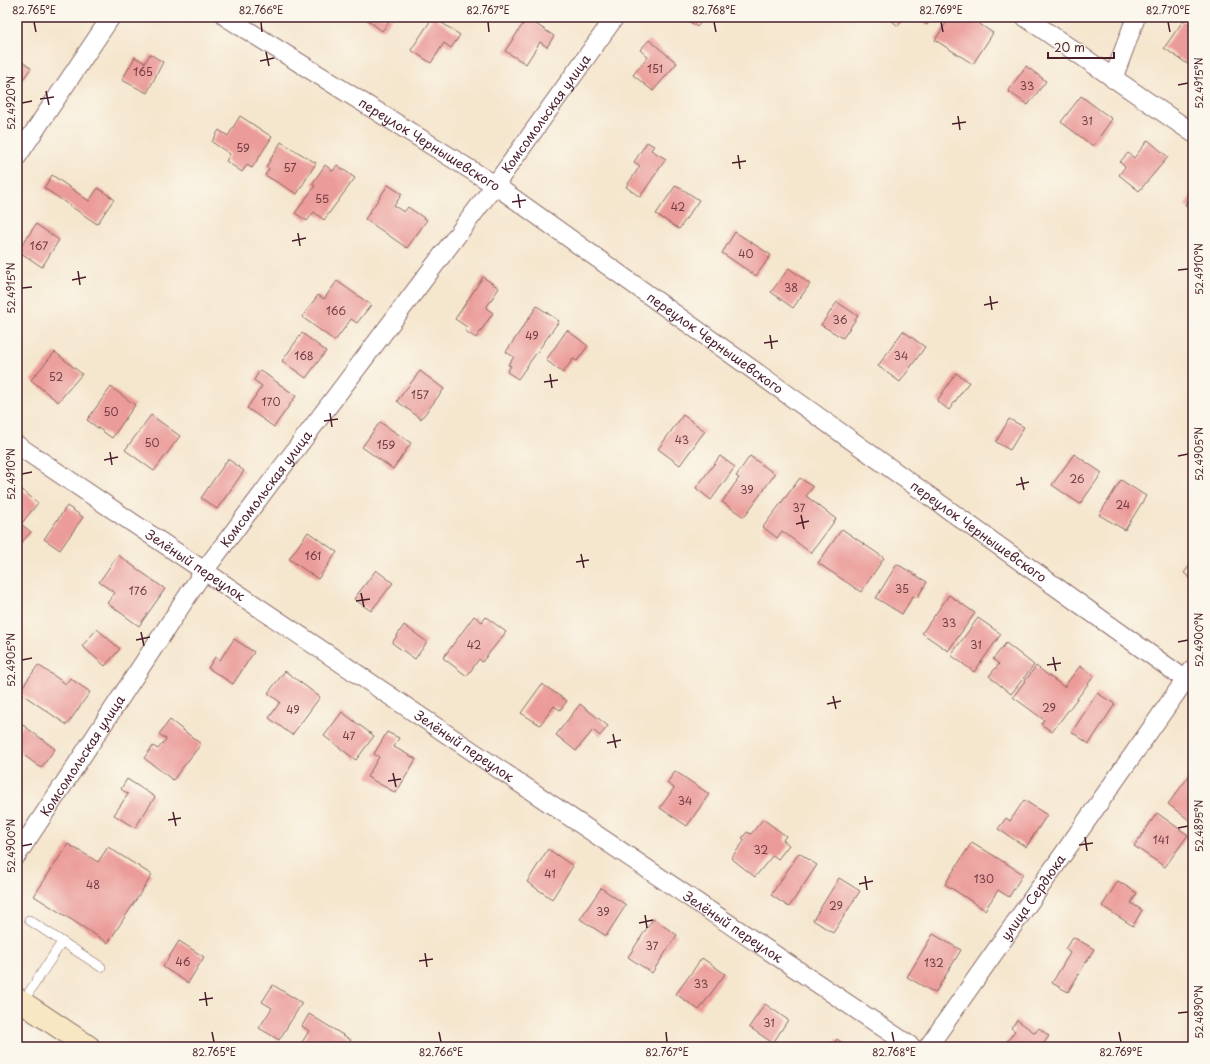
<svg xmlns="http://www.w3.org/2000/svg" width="1210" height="1064" font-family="'Playpen Sans',sans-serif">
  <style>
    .building { fill: #eb9b99 }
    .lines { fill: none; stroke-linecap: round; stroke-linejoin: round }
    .service-casing { stroke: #866564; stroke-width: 10 }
    .minor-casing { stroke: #866564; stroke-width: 20 }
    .secondary-casing { stroke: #866564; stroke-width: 24 }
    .service { stroke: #fff; stroke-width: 9 }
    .minor { stroke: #fff; stroke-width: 18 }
    .secondary { stroke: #f7e8c3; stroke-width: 22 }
    .ticks { fill: none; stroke: #4a1f2b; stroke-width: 1.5 }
    .labels { text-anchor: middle; stroke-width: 3; stroke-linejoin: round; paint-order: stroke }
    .number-label { font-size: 11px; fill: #723e46 }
    .street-label { font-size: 13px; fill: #4a1f2b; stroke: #fbf7ec }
    .neatline { fill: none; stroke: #4a1f2b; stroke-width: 1.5 }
    .ticks-label { font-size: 10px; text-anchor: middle; fill: #4a1f2b }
  </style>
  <rect width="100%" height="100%" fill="#fbf7ec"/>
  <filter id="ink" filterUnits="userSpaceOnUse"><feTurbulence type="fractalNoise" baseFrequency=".025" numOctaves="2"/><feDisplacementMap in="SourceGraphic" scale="8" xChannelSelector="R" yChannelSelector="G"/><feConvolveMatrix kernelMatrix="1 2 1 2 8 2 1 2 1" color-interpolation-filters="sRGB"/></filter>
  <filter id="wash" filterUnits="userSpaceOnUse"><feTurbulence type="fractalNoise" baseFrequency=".012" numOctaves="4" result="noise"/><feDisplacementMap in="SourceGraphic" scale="16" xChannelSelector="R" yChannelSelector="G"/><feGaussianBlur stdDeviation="0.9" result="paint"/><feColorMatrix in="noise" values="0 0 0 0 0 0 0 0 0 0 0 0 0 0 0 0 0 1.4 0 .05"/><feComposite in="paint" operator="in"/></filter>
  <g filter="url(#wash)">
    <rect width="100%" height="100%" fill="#f5e6ce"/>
    <g id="blocks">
      <path class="building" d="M364,17H393L382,31Z
        M433,17L460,35L451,48L444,43L431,63L411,50Z
        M684,17H705L697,27Z
        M893,17H904L898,26L891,20Z
        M916,17H933L927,25Z
        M950,17H969L993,33L973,64L935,40Z
        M527,18L554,36L547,47L540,42L526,64L505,51Z
        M1183,21L1193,28V65L1192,67L1164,48Z
        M649,40L677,63L653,91L633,75L648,57L640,50Z
        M150,54L163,62L147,93L122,80L135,57L145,63Z
        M17,58L31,68L17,88Z
        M1026,66L1046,81L1028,105L1008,91Z
        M1081,96L1112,119L1093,146L1061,122Z
        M240,116L272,137L252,168L247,165L242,172L226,161L230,154L212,142L219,130L228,136Z
        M1148,140L1168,157L1139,191L1119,175L1125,167L1120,162L1128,153L1134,158Z
        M281,142L316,163L297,194L265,175L269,169L266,167Z
        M647,142L654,146L651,150L666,159L640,197L626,187L640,166L634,162Z
        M325,165L333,171L337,165L355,178L324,220L314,212L307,221L295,213L315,186L312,184Z
        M52,175L89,201L98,188L114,199L97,224L44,188Z
        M388,185L402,194L394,206L404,212L408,207L427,220L407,248L365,219Z
        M676,185L699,200L679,229L656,214Z
        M1193,192V211L1185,205Z
        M36,224L59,240L42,267L18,251Z
        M735,232L771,255L756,276L722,253Z
        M789,268L810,284L793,308L771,292Z
        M483,277L499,288L486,308L493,313L476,338L465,331L467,327L455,319Z
        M337,281L371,305L357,323L351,319L335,341L302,317L318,295L324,299Z
        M837,302L858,316L843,338L821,325Z
        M537,306L559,321L518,379L507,372L511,366L508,365L514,357L506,352Z
        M567,330L588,346L577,361L573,359L563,373L546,360Z
        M903,331L925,347L900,382L878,366Z
        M302,333L326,351L306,378L282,361Z
        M55,352L82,374L58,402L31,380Z
        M260,370L296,396L274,427L247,408L262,386L254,380Z
        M420,371L444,389L421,419L397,401Z
        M956,373L969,382L949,410L937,401Z
        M111,387L135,405L112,438L87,420Z
        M151,415L180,436L154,471L125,450Z
        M683,415L705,431L680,465L658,449Z
        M1009,419L1024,427L1010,450L996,442Z
        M380,422L411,443L393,469L362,447Z
        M1074,454L1102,473L1080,504L1052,485Z
        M720,456L735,467L711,500L696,488Z
        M750,456L775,474L744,517L722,502L739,478L736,476Z
        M228,459L244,471L217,509L201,498Z
        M800,478L813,487L806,496L836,519L811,553L782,531L777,538L763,527Z
        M1121,480L1146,496L1125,530L1099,515Z
        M21,489L38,503L21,524L31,532L20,544L17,541V494Z
        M67,506L83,517L60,550L44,539Z
        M842,529L884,558L861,592L818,563Z
        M308,532L337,552L318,579L289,559Z
        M118,555L165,589L139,626L107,603L115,593L99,582Z
        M1193,561V580L1184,573Z
        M897,564L927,582L917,598L913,596L902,614L876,598Z
        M376,570L393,583L371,611L354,599Z
        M949,595L975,613L948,651L922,633Z
        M474,616L482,622L486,617L506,632L482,662L479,659L467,676L443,658Z
        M978,618L1001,634L974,672L951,655Z
        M404,625L427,642L415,659L392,643Z
        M97,629L120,649L105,666L82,646Z
        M234,639L254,652L233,684L208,668L215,657L220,660Z
        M1006,643L1034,665L1011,694L989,676L999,664L993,659Z
        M38,665L66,684L70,678L90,692L67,725L19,692Z
        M1036,666L1064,687L1080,666L1094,676L1052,732L1041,724L1044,720L1013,697Z
        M285,671L320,697L292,735L269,718L280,702L268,693Z
        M542,684L567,701L560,710L554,706L540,725L521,713Z
        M1097,693L1115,704L1089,744L1072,732Z
        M580,704L608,726L600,736L593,730L576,751L556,735Z
        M342,712L374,736L356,760L324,736Z
        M170,720L201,744L173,780L144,758L153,746L158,749L166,739L159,734Z
        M23,725L55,749L41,768L17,750V733Z
        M387,732L399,738L394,747L416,759L396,793L367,777L379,757L374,754Z
        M675,771L709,794L687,826L660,808L674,788L667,783Z
        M1193,771V823L1168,804Z
        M127,779L155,797L135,828L114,815L128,794L121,789Z
        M1024,800L1047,815L1026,847L998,829L1006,818L1010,821Z
        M1157,813L1188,835L1165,867L1134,846Z
        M763,819L786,836L783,840L789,845L778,859L773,855L755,877L731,858L745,840L742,838L747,832L751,834Z
        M972,842L1023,874L1009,897L998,890L985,910L945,884Z
        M68,844L98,862L108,847L152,875L108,943L34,896Z
        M548,849L573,866L552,899L527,882Z
        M799,853L817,865L789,907L771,895Z
        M839,878L860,891L833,933L813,920Z
        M1118,881L1137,893L1131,903L1142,910L1133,926L1102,906Z
        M601,888L626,905L606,936L580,919Z
        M653,919L677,935L652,973L628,957Z
        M933,934L961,950L935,993L907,977Z
        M1073,937L1094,949L1068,992L1052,983L1070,953L1065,949Z
        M179,941L204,957L188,983L163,967Z
        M702,958L725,974L699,1010L676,994Z
        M273,985L302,1003L279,1040L259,1028L272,1008L262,1002Z
        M765,1004L788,1020L773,1043L749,1027Z
        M309,1014L351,1040L347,1046L349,1047H299L309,1031L302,1026Z
        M1017,1020L1035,1033L1039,1028L1049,1036L1044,1043L1050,1047H1003L1015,1031L1011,1028Z
        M837,1039L848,1047H832Z"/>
    </g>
  </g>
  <g filter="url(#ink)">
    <use href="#blocks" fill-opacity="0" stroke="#866564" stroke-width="1"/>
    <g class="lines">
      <defs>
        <path id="service" d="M29,920L101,967
          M22,1003L62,942"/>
        <g id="minor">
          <path id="s1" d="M226,17L495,185L1193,685"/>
          <path d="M1025,17L1193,133"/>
          <path d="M1113,79L1136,17"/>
          <path d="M17,157L111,17"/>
          <path id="s2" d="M17,445L912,1047"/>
          <path id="s3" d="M17,855L204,571L495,185L615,17"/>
          <path id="s4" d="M928,1047L1193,669"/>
        </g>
        <path id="secondary" d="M17,999L89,1047"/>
      </defs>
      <use href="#service" class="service-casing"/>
      <use href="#minor" class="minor-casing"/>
      <use href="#secondary" class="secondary-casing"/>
      <use href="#service" class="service"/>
      <use href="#minor" class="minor"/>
      <use href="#secondary" class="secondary"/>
    </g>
  </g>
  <path class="ticks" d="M34,22L36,32M261,22L262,32M488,22L489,32M714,22L716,32M941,22L943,32M1168,22L1170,32M266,52L269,66M260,61L274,58M1178,85L1188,83M46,91L49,105M40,99L54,97M22,103L32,101M958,116L960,130M952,124L966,122M738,155L740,169M732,163L746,161M518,194L520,208M512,202L526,200M298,233L300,246M292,241L306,238M1178,270L1188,269M78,271L80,285M72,280L86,277M22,288L32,287M990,296L992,310M984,305L998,302M770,335L772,349M764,343L778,341M550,374L552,388M544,382L558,380M330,413L332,427M324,421L338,419M110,452L112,465M1178,456L1188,454M104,460L118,457M22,474L32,472M1021,477L1024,490M1016,485L1029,482M801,515L804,529M796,524L809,521M581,554L584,568M576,562L589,560M361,593L364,607M356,601L370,599M141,632L144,646M136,640L150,637M1178,642L1188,640M1053,657L1056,671M22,660L32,658M1047,665L1061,663M833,696L836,709M827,704L841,701M613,734L616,748M607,743L621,740M393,773L396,787M388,781L401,779M173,812L176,826M168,820L181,818M1178,828L1188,826M1085,837L1087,851M1079,845L1093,843M22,846L32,844M865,876L867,890M859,884L873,881M645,915L647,928M639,923L653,920M425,953L427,967M419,961L433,959M205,992L207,1006M199,1000L213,998M1178,1013L1188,1012M212,1032L214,1042M439,1032L441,1042M666,1032L667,1042M892,1032L894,1042M1119,1032L1121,1042"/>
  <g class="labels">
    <g class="number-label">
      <text x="655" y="73">151</text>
      <text x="143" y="76">165</text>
      <text x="1027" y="90">33</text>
      <text x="1087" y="125">31</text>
      <text x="243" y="152">59</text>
      <text x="290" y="172">57</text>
      <text x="322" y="203">55</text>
      <text x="678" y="211">42</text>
      <text x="39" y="250">167</text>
      <text x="746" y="258">40</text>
      <text x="791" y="292">38</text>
      <text x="336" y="315">166</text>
      <text x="840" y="324">36</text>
      <text x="532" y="340">49</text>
      <text x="304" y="360">168</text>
      <text x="901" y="360">34</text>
      <text x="56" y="381">52</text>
      <text x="420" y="399">157</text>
      <text x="271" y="406">170</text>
      <text x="111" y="416">50</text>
      <text x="682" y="444">43</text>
      <text x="152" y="447">50</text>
      <text x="386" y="449">159</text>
      <text x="1077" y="483">26</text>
      <text x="747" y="494">39</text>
      <text x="1123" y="509">24</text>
      <text x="799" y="512">37</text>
      <text x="313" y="560">161</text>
      <text x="902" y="593">35</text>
      <text x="138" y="595">176</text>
      <text x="949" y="627">33</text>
      <text x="474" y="649">42</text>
      <text x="976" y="649">31</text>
      <text x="1049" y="712">29</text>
      <text x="293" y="714">49</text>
      <text x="349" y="740">47</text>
      <text x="685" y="805">34</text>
      <text x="1161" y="844">141</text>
      <text x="761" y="854">32</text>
      <text x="550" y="878">41</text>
      <text x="984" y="883">130</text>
      <text x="93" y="889">48</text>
      <text x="836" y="910">29</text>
      <text x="603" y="916">39</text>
      <text x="652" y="950">37</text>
      <text x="183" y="966">46</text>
      <text x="934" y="967">132</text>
      <text x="701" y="988">33</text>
      <text x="769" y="1027">31</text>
    </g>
    <g class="street-label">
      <text dy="5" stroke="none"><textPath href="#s3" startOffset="911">Комсомольская улица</textPath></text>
      <text dy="5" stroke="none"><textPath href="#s1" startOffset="240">переулок Чернышевского</textPath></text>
      <text dy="5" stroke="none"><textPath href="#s1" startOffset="588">переулок Чернышевского</textPath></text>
      <text dy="5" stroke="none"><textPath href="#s3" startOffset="443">Комсомольская улица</textPath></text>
      <text dy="5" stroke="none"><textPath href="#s1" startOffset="912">переулок Чернышевского</textPath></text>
      <text dy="5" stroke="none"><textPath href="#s2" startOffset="215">Зелёный переулок</textPath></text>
      <text dy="5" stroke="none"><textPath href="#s2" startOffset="539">Зелёный переулок</textPath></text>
      <text dy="5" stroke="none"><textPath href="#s3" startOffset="119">Комсомольская улица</textPath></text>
      <text dy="5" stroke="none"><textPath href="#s4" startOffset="183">улица Сердюка</textPath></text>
      <text dy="5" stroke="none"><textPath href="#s2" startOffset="863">Зелёный переулок</textPath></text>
    </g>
  </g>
  <rect width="1210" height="1064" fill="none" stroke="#fbf7ec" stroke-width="44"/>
  <path d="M1048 52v6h66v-6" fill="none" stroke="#4a1f2b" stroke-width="2"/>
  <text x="1054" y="52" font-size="12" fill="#4a1f2b" stroke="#fbf7ec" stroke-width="3" paint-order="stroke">20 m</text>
  <rect x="22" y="22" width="1166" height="1020" class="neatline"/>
  <g class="ticks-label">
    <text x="34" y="14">82.765°E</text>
    <text x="261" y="14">82.766°E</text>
    <text x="488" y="14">82.767°E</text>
    <text x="714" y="14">82.768°E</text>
    <text x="941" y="14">82.769°E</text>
    <text x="1168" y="14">82.770°E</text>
    <text transform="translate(1199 83) rotate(-90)" y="4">52.4915°N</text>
    <text transform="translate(11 103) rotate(-90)" y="4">52.4920°N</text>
    <text transform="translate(1199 269) rotate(-90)" y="4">52.4910°N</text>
    <text transform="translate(11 288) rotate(-90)" y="4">52.4915°N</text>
    <text transform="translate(1199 454) rotate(-90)" y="4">52.4905°N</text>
    <text transform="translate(11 474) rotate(-90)" y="4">52.4910°N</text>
    <text transform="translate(1199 640) rotate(-90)" y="4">52.4900°N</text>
    <text transform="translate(11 660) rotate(-90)" y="4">52.4905°N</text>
    <text transform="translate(1199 826) rotate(-90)" y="4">52.4895°N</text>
    <text transform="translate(11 846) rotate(-90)" y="4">52.4900°N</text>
    <text transform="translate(1199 1012) rotate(-90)" y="4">52.4890°N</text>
    <text x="214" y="1056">82.765°E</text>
    <text x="441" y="1056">82.766°E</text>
    <text x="667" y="1056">82.767°E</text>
    <text x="894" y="1056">82.768°E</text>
    <text x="1121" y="1056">82.769°E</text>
  </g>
</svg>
